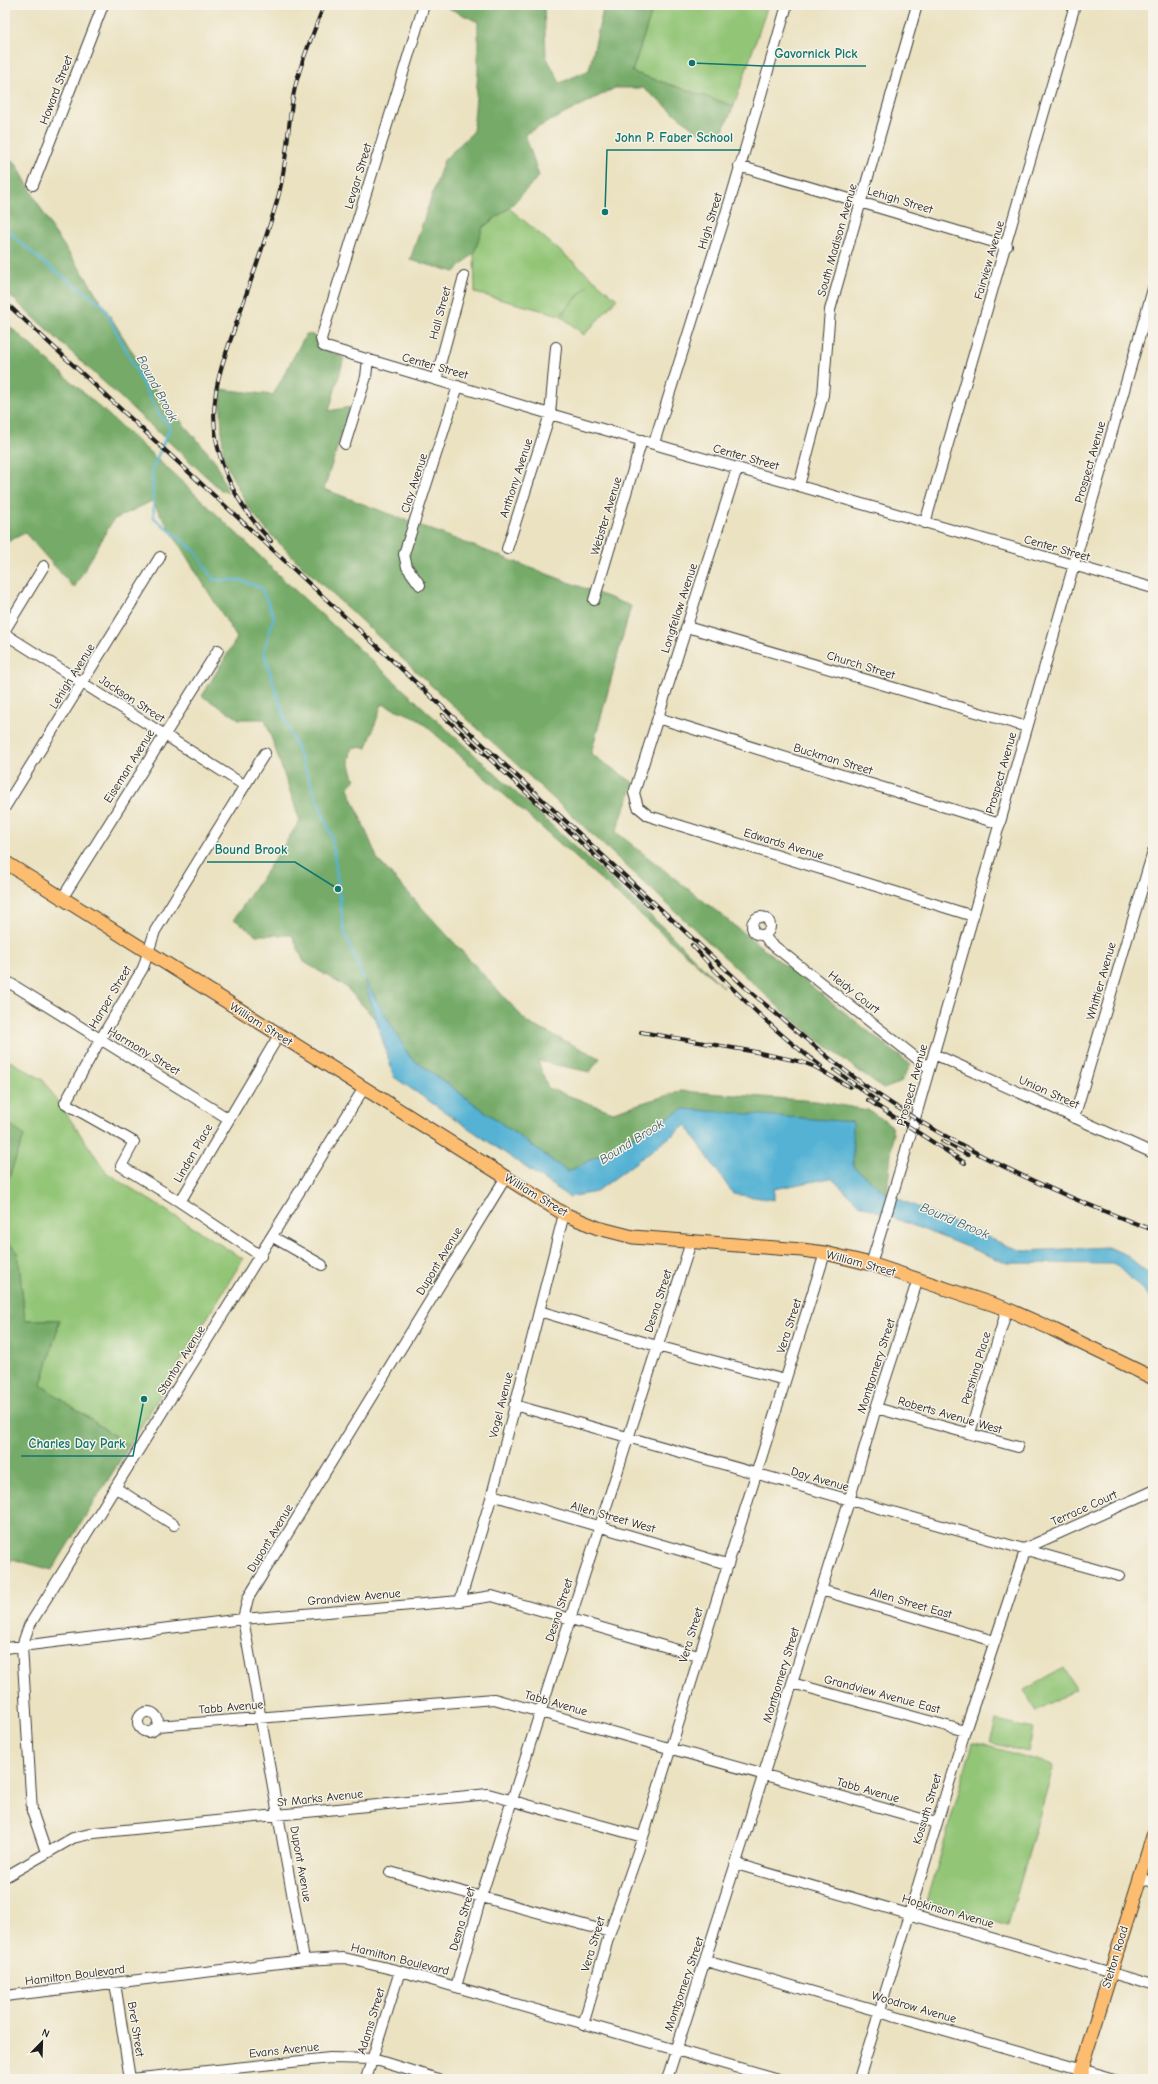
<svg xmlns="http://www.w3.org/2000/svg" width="1158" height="2084" font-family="'Comic Neue',sans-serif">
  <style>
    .green { fill: #92c576; stroke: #577049 }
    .forest { fill: #75aa67; stroke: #486342 }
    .water { fill: #55b2d4; stroke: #386778 }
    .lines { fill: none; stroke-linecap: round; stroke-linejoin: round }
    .stream { stroke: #55b2d4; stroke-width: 2.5 }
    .minor-casing { stroke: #3b3a35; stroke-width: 12 }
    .major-casing { stroke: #3b3a35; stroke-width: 15 }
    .minor { stroke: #fff; stroke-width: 10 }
    .major { stroke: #fcbd6f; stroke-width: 13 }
    .rail-casing { stroke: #1c1c1c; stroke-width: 4 }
    .rail { stroke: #f7f3e8; stroke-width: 2.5; stroke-dasharray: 8; stroke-linecap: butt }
    .labels { text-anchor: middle; stroke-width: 3; stroke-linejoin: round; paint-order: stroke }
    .street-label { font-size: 12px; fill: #1c1c1c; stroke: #f7f3e8 }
    .water-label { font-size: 13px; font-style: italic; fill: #335866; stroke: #f7f3e8 }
    .leader { fill: none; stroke: #0f766e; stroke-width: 1.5 }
    .callout-dot { fill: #0f766e; stroke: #f7f3e8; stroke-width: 1.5 }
    .callout-label { font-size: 13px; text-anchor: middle; font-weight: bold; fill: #0f766e; stroke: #f7f3e8; stroke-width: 3; stroke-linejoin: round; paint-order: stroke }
  </style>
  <rect width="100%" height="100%" fill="#f7f3e8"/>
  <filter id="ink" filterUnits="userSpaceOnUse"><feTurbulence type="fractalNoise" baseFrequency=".025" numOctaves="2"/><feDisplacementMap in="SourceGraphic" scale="8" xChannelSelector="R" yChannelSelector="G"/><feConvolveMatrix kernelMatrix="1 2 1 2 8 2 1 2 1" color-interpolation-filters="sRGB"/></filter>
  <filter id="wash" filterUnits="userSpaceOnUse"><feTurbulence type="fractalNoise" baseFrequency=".012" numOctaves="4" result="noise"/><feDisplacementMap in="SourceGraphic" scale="16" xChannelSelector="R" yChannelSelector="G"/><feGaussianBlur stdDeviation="0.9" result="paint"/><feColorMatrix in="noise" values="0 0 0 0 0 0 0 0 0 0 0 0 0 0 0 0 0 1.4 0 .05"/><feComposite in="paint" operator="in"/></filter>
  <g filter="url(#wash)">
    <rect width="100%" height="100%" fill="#ebe2c1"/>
    <path class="green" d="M654,5H768L734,106L632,72Z
      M509,208L617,299L584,335L561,316L587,286L560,315L475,293L474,253L483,227Z
      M5,1058L43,1080L107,1173L243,1259L129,1446L41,1385L60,1320H25L18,1252L5,1240V1188L24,1136L5,1120Z
      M1064,1668L1076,1689L1036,1711L1024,1690Z
      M996,1721L1033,1729L1028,1752L990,1743Z
      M973,1742L1054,1765L1008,1925L927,1902Z"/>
    <path class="forest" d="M442,5H544L546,56L560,83L589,70L604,5H654L632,72L734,106L722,132L702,135L643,88H615L525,134L539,176L509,208L483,227L474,253L455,272L410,260L444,160L473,132L478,72V22Z
      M5,158L15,162L53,230L87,279L161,398L216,462L228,493L221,490L5,291Z
      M5,322C99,407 196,491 285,581L669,933L723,987L417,718L382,704L367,748L352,747L349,761L355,781L348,788L378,860L528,1023L600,1058L590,1072L538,1061L548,1088L613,1112L681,1091L816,1101L868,1110L891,1125L893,1134L887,1194L853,1167L683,1109L568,1172L410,1057L346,987L304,962L292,935H256L234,919L300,821L265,719H239L202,696L237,638L152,501L113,520L74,588L25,533L5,543Z
      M306,334L313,335L324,349L344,358L329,411L350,407L324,489L631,606L591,754L634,783L616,832L911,1065L900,1083L883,1089L818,1040L783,1011L301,565L268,532L248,507L229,471L223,454L220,389L273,395Z
      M5,1120L24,1136L5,1188Z
      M5,1240L18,1252L25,1320H60L41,1385L129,1446L52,1570L12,1559L5,1571Z"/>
    <path class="water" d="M363,977L410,1057L568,1172L683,1109L853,1122V1167L887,1194L1008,1246L1024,1251L1107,1247L1125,1254L1153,1277V1300L1116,1264L1007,1263L859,1204L831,1178L774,1189V1200L733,1194L686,1125L596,1192L569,1197L394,1077Z"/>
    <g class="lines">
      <path class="stream" d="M5,226L17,240L47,265L103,305L157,412L170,427L152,470L154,518L195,551L214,580H240L261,588L274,616L264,653L284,716L332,837L344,931L364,980"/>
    </g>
  </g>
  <g filter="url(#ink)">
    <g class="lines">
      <defs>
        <path id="minor" d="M424,5L321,339L323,346L550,414L1153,588
          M739,166L1007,246
          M33,185L103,5
          M436,379L464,276
          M654,443L733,191L787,5
          M345,444L366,377L368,359
          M737,468L634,793L638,807L649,816L973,916
          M799,486L823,395L830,310L917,5
          M925,523L1075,5
          M507,549L550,414L556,347
          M420,585L407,567L404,554L458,386
          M594,600L642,440
          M687,627L1027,727
          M5,630L44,566
          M5,634L244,785
          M658,718L1000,824
          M5,807L160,557
          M63,897L218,650
          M752 926a9 9 0 1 1 18 0a9 9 0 1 1-18 0Z
          M764,935L769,942L929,1068
          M5,980L229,1119
          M934,1054L1153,1153
          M1074,1118L1153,852
          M180,1202L279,1035
          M273,1237L322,1265
          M261,1256L180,1202L121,1166L134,1142L65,1103L100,1040L143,968L155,931L265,753
          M871,1264L904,1157L1153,289
          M539,1311L657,1346L785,1380
          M514,1405L1119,1576
          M876,1408L1018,1447
          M970,1433L1007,1309
          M116,1488L174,1525
          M492,1495L727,1564
          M821,1590L994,1641
          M460,1601L492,1495L564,1214
          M5,1648L243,1619L460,1601L492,1596L698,1656
          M792,1683L965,1731
          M138 1722a10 10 0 1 1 20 0a10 10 0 1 1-20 0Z
          M157,1726L494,1699L936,1823
          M46,1852L32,1811L22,1646L29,1626L364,1088
          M736,1864L1153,1985
          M390,1872L610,1932
          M5,1877L73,1838L94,1833L488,1794L643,1837
          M1140,1878L1153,1882
          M304,1960L243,1619L248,1598L506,1177
          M706,1961L1114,2079
          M115,1983L130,2079
          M456,1987L481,1897L691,1242
          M5,1996L304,1960L344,1958L400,1971L778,2079
          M583,2025L610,1932L643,1837L825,1253
          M131,2079L330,2058L373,2059L438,2079
          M366,2079L400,1971
          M667,2079L735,1866L849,1501L876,1408L918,1279
          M859,2079L965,1731L1026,1548L1153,1491"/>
        <path id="major" d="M5,862L564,1214L598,1228L633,1237L802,1250L825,1253L871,1264L1007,1309L1052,1329L1153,1378
          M1078,2079L1153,1836"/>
      </defs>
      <use href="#minor" class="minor-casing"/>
      <use href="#major" class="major-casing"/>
      <use href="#minor" class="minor"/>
      <use href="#major" class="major"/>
      <defs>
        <path id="rail" d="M5,302L746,988C793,1028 840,1070 892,1104C974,1157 1062,1196 1153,1230
          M271,541C235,504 209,453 215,400C217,375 227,351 235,327C249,285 265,243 277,201C287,168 287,131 293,97C299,65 313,35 324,5
          M442,715L651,907
          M692,945C731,989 773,1031 821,1066
          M641,1032L756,1052L802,1062L815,1067L850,1087
          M835,1070L877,1101
          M868,1100L965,1163
          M942,1141L968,1155"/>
      </defs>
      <use href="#rail" class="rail-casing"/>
      <use href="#rail" class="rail"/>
    </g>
  </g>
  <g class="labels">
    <g class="street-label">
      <text transform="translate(56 90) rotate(-69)" y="4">Howard Street</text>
      <text transform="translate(358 176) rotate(-73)" y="4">Levgar Street</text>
      <text transform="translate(900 200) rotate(17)" y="4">Lehigh Street</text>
      <text transform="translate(710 221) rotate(-73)" y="4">High Street</text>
      <text transform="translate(837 240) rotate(-74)" y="4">South Madison Avenue</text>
      <text transform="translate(989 260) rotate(-74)" y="4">Fairview Avenue</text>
      <text transform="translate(440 313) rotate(-75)" y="4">Hall Street</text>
      <text transform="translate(435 366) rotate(16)" y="4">Center Street</text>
      <text transform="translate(746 457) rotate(16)" y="4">Center Street</text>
      <text transform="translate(1090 462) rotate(-74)" y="4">Prospect Avenue</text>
      <text transform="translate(516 478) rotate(-72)" y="4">Anthony Avenue</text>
      <text transform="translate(414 483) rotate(-72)" y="4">Clay Avenue</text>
      <text transform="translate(606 516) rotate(-73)" y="4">Webster Avenue</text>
      <text transform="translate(1057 548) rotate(16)" y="4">Center Street</text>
      <text transform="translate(679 608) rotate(-72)" y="4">Longfellow Avenue</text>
      <text transform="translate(861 665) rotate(17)" y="4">Church Street</text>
      <text transform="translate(72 676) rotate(-58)" y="4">Lehigh Avenue</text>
      <text transform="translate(132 699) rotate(33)" y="4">Jackson Street</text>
      <text transform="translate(833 759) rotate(17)" y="4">Buckman Street</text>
      <text transform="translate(129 766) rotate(-58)" y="4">Eiseman Avenue</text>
      <text transform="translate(1001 773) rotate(-74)" y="4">Prospect Avenue</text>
      <text transform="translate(784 844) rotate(17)" y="4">Edwards Avenue</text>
      <text transform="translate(1101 981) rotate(-74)" y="4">Whittier Avenue</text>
      <text transform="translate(854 992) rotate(38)" y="4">Heidy Court</text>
      <text transform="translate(110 997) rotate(-59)" y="4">Harper Street</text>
      <text transform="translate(261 1024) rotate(32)" y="4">William Street</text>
      <text transform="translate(144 1051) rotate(31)" y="4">Harmony Street</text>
      <text transform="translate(912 1085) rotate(-74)" y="4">Prospect Avenue</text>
      <text transform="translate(1049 1092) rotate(24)" y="4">Union Street</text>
      <text transform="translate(193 1153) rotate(-60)" y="4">Linden Place</text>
      <text transform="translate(536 1195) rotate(31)" y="4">William Street</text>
      <text transform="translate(439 1261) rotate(-59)" y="4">Dupont Avenue</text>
      <text transform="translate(861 1263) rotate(15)" y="4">William Street</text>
      <text transform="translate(658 1301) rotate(-72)" y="4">Desna Street</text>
      <text transform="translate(789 1326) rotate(-72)" y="4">Vera Street</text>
      <text transform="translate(181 1360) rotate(-58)" y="4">Stanton Avenue</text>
      <text transform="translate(876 1366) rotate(-72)" y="4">Montgomery Street</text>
      <text transform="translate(976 1368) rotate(-73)" y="4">Pershing Place</text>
      <text transform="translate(501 1405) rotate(-76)" y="4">Vogel Avenue</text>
      <text transform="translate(950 1415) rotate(16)" y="4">Roberts Avenue West</text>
      <text transform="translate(820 1479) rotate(16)" y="4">Day Avenue</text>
      <text transform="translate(1084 1508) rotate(-24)" y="4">Terrace Court</text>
      <text transform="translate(613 1517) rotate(16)" y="4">Allen Street West</text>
      <text transform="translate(270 1538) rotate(-59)" y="4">Dupont Avenue</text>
      <text transform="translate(354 1597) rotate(-5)" y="4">Grandview Avenue</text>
      <text transform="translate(911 1603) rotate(16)" y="4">Allen Street East</text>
      <text transform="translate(559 1610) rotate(-72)" y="4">Desna Street</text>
      <text transform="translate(691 1635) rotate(-73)" y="4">Vera Street</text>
      <text transform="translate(781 1675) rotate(-73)" y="4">Montgomery Street</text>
      <text transform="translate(882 1694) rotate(15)" y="4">Grandview Avenue East</text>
      <text transform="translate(556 1703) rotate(16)" y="4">Tabb Avenue</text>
      <text transform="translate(231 1707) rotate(-5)" y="4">Tabb Avenue</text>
      <text transform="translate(868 1790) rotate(16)" y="4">Tabb Avenue</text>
      <text transform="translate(320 1798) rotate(-6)" y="4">St Marks Avenue</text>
      <text transform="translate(927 1809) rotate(-73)" y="4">Kossuth Street</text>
      <text transform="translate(301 1864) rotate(80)" y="4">Dupont Avenue</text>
      <text transform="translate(948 1911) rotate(16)" y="4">Hopkinson Avenue</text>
      <text transform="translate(462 1919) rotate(-74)" y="4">Desna Street</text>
      <text transform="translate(593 1944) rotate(-73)" y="4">Vera Street</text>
      <text transform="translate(1115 1957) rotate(-73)" y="4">Stelton Road</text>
      <text transform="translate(400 1959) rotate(14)" y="4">Hamilton Boulevard</text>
      <text transform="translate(75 1975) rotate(-7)" y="4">Hamilton Boulevard</text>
      <text transform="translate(684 1984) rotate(-71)" y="4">Montgomery Street</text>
      <text transform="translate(914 2007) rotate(16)" y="4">Woodrow Avenue</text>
      <text transform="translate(371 2021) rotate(-73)" y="4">Adams Street</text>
      <text transform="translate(136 2029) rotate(81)" y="4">Bret Street</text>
      <text transform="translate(284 2050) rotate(-6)" y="4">Evans Avenue</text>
    </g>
    <g class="water-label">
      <text transform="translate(158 388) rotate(62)" y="5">Bound Brook</text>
      <text transform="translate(631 1141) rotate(-32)" y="5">Bound Brook</text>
      <text transform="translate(955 1220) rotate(23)" y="5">Bound Brook</text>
    </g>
  </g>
  <path class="leader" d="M692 63L767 66H866M605 212L607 150H741M338 889L295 862H207M144 1399L133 1456H21"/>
  <g class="callout-dot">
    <circle cx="692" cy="63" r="4"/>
    <circle cx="605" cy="212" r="4"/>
    <circle cx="338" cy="889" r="4"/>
    <circle cx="144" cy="1399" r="4"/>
  </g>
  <g class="callout-label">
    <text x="816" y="58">Gavornick Pick</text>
    <text x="674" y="142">John P. Faber School</text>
    <text x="251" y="854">Bound Brook</text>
    <text x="77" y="1448">Charles Day Park</text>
  </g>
  <rect width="1158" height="2084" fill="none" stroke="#f7f3e8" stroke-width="20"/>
  <g transform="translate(42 2042) rotate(23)" stroke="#f7f3e8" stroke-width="3" paint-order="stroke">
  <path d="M0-3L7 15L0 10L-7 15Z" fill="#1c1c1c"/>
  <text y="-6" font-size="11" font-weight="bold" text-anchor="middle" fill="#1c1c1c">N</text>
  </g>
</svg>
